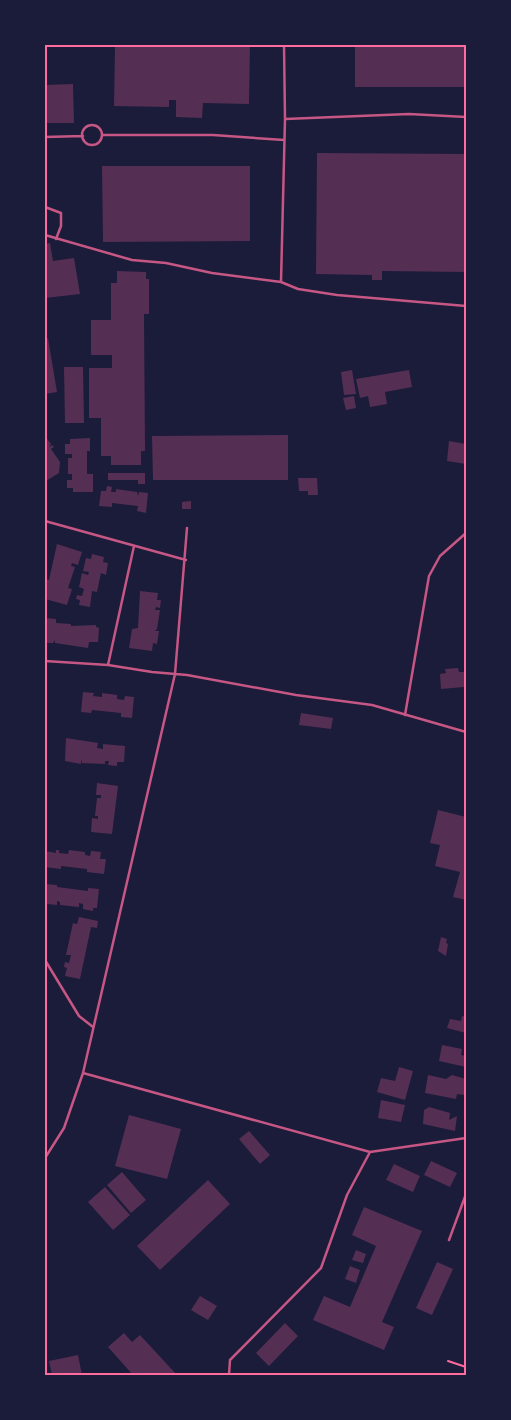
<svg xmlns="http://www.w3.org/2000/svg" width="511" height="1420" font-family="'Sofia Sans Condensed',sans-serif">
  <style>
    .building { fill: #542f53 }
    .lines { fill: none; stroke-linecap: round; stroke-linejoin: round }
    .path { stroke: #ff6b9d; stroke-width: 2 }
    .service { stroke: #c65784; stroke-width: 2.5 }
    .neatline { fill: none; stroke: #ff6b9d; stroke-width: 2 }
  </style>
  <rect width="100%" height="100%" fill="#1b1b3a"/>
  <path class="building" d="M115,45H250L249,104L203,103L202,118L176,117V100H169V107L114,106Z
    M355,45H466V87H355Z
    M73,84L74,123H45V85Z
    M317,153L466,154V272L382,271V280H372V275L316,274Z
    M102,166H250V241L103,242Z
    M50,243L53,261L74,258L80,294L45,298V244Z
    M117,271L146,272V279H149V314H144L145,451H141V465H111V456H101V418H89V368H112V355H91V320H111V283H117Z
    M48,338L57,392L45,394V339Z
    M64,367H83L84,423H65Z
    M352,370L356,394L344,395L341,372Z
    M409,370L412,387L385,392L387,404L370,407L368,396L360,398L356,379Z
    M354,396L356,408L346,410L343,398Z
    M288,435V480H153L152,436Z
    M45,436L51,444L49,447L52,445L54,447L51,449L60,462L59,473L46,481Z
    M90,438V451H87V474H93V492H73V488H67V480H72V474H68V458H72V454H65V444H70V439Z
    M449,441L466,444V464L447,461Z
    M108,473H145V484H138V480H108Z
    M298,478H317L318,495H308V491H299Z
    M107,486L112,487L111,492H116V489L137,492L138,496L139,492L148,493L146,513L137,511L138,506L112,503V507L99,506L101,491H106Z
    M191,501V509H182V502Z
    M57,544L82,552L78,565L72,563L71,566L75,567L68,588L72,589L67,605L45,599V583L46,579L49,580Z
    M92,554L104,557L103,562L108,563L106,575L101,573L97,592L92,591L90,607L79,605L80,600L76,599L77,595L82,596L84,589L79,587L82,573L88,575L89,572L83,571L86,558L91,559Z
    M140,591L158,593L157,600H161L160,608L156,607L155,610H160L157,629L155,631H159L157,644L153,643L152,651L129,648L132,629L138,628Z
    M45,618L56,619V623L71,624V626L96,625V627L99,628L98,642H89L88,648L55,643V640L53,643H45Z
    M458,668L459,672H466V691L464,687L441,689L440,674L446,673L445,669Z
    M83,692L94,693L93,696L102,697V693L117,695V699L124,700L125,696L134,697L132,718L121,717V713L92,710L91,713L81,712Z
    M301,713L333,718L331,729L299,725Z
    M66,738L98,743L97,748L103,749V744L125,746L124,762H117V766L108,765L109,761H105V764L82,763L81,759V764L65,761Z
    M97,783L118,786L112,834L91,832L92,818L98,819V816H95L97,798H101V795H96Z
    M438,810L466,817V900L453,897L460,872L435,866L440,845L430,843Z
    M56,850H59V853L68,854L69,850L85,852V855L90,856L91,851L101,852L100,859H106L104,874L87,872V869L61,866V869L45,867V851L56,853Z
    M45,884L57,885V887L88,891V888L99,889L97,908H93V911L83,909V904L79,903V907L60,905V902L57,901V905L47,904Z
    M79,917L98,921L97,928L91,927L80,979L65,976L67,968L64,967L65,962L69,963L71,955H66L73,923L77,924Z
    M441,937L447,939L446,943L448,944L446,956L438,951Z
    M462,1016L466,1017V1033L447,1028L450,1019L461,1021Z
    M442,1045L462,1049L461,1055L466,1056V1067L439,1061Z
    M399,1067L413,1071L405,1100L377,1092L381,1078L395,1081Z
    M428,1075L446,1079L452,1075L466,1079L464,1095L457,1094L456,1099L425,1093Z
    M381,1100L405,1105L401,1122L378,1118Z
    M429,1107L450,1113L449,1120L457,1116L455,1131L423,1124L424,1110Z
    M129,1115L181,1129L167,1179L115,1166Z
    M249,1131L270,1155L260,1164L239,1139Z
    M431,1161L457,1173L450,1187L424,1175Z
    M394,1164L420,1176L413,1192L386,1180Z
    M122,1172L146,1200L131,1213L107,1185Z
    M208,1180L230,1204L160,1270L137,1246Z
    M105,1187L130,1215L113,1230L88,1202Z
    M364,1207L422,1231L382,1322L394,1327L384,1350L313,1320L324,1296L350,1307L376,1246L352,1235Z
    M356,1250L366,1254L363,1263L352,1260Z
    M437,1262L453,1269L432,1315L416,1308Z
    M350,1266L360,1270L356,1283L345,1279Z
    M200,1296L217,1306L208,1320L191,1310Z
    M285,1323L298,1336L269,1366L256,1353Z
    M124,1333L132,1342L140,1335L177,1375H133L108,1347Z
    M78,1355L82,1375H52L49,1361Z"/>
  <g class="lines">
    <path class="path" d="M448,1361L466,1367"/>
    <path class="service" d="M285,119L409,114L466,117
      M82 135a10 10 0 1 1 20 0a10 10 0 1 1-20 0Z
      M102,135H213L284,140
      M45,137L83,136
      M45,207L61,213V226L56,239
      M45,235L132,260L166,263L212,273L281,282L298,289L337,295L466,306
      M281,282L285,119L284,45
      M45,521L186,560
      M187,528L175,674L83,1073L370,1152L466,1138
      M45,661L108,665L152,672L187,675L296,695L372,705L466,732
      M108,665L134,546
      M405,715L429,576L440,556L466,533
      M45,960L79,1016L93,1027
      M45,1158L64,1128L83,1073
      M449,1240L466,1194
      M229,1375L230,1360L321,1268L347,1195L370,1152"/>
  </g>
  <rect width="511" height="1420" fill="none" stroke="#1b1b3a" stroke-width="92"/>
  <rect x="46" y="46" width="419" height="1328" class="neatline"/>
</svg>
